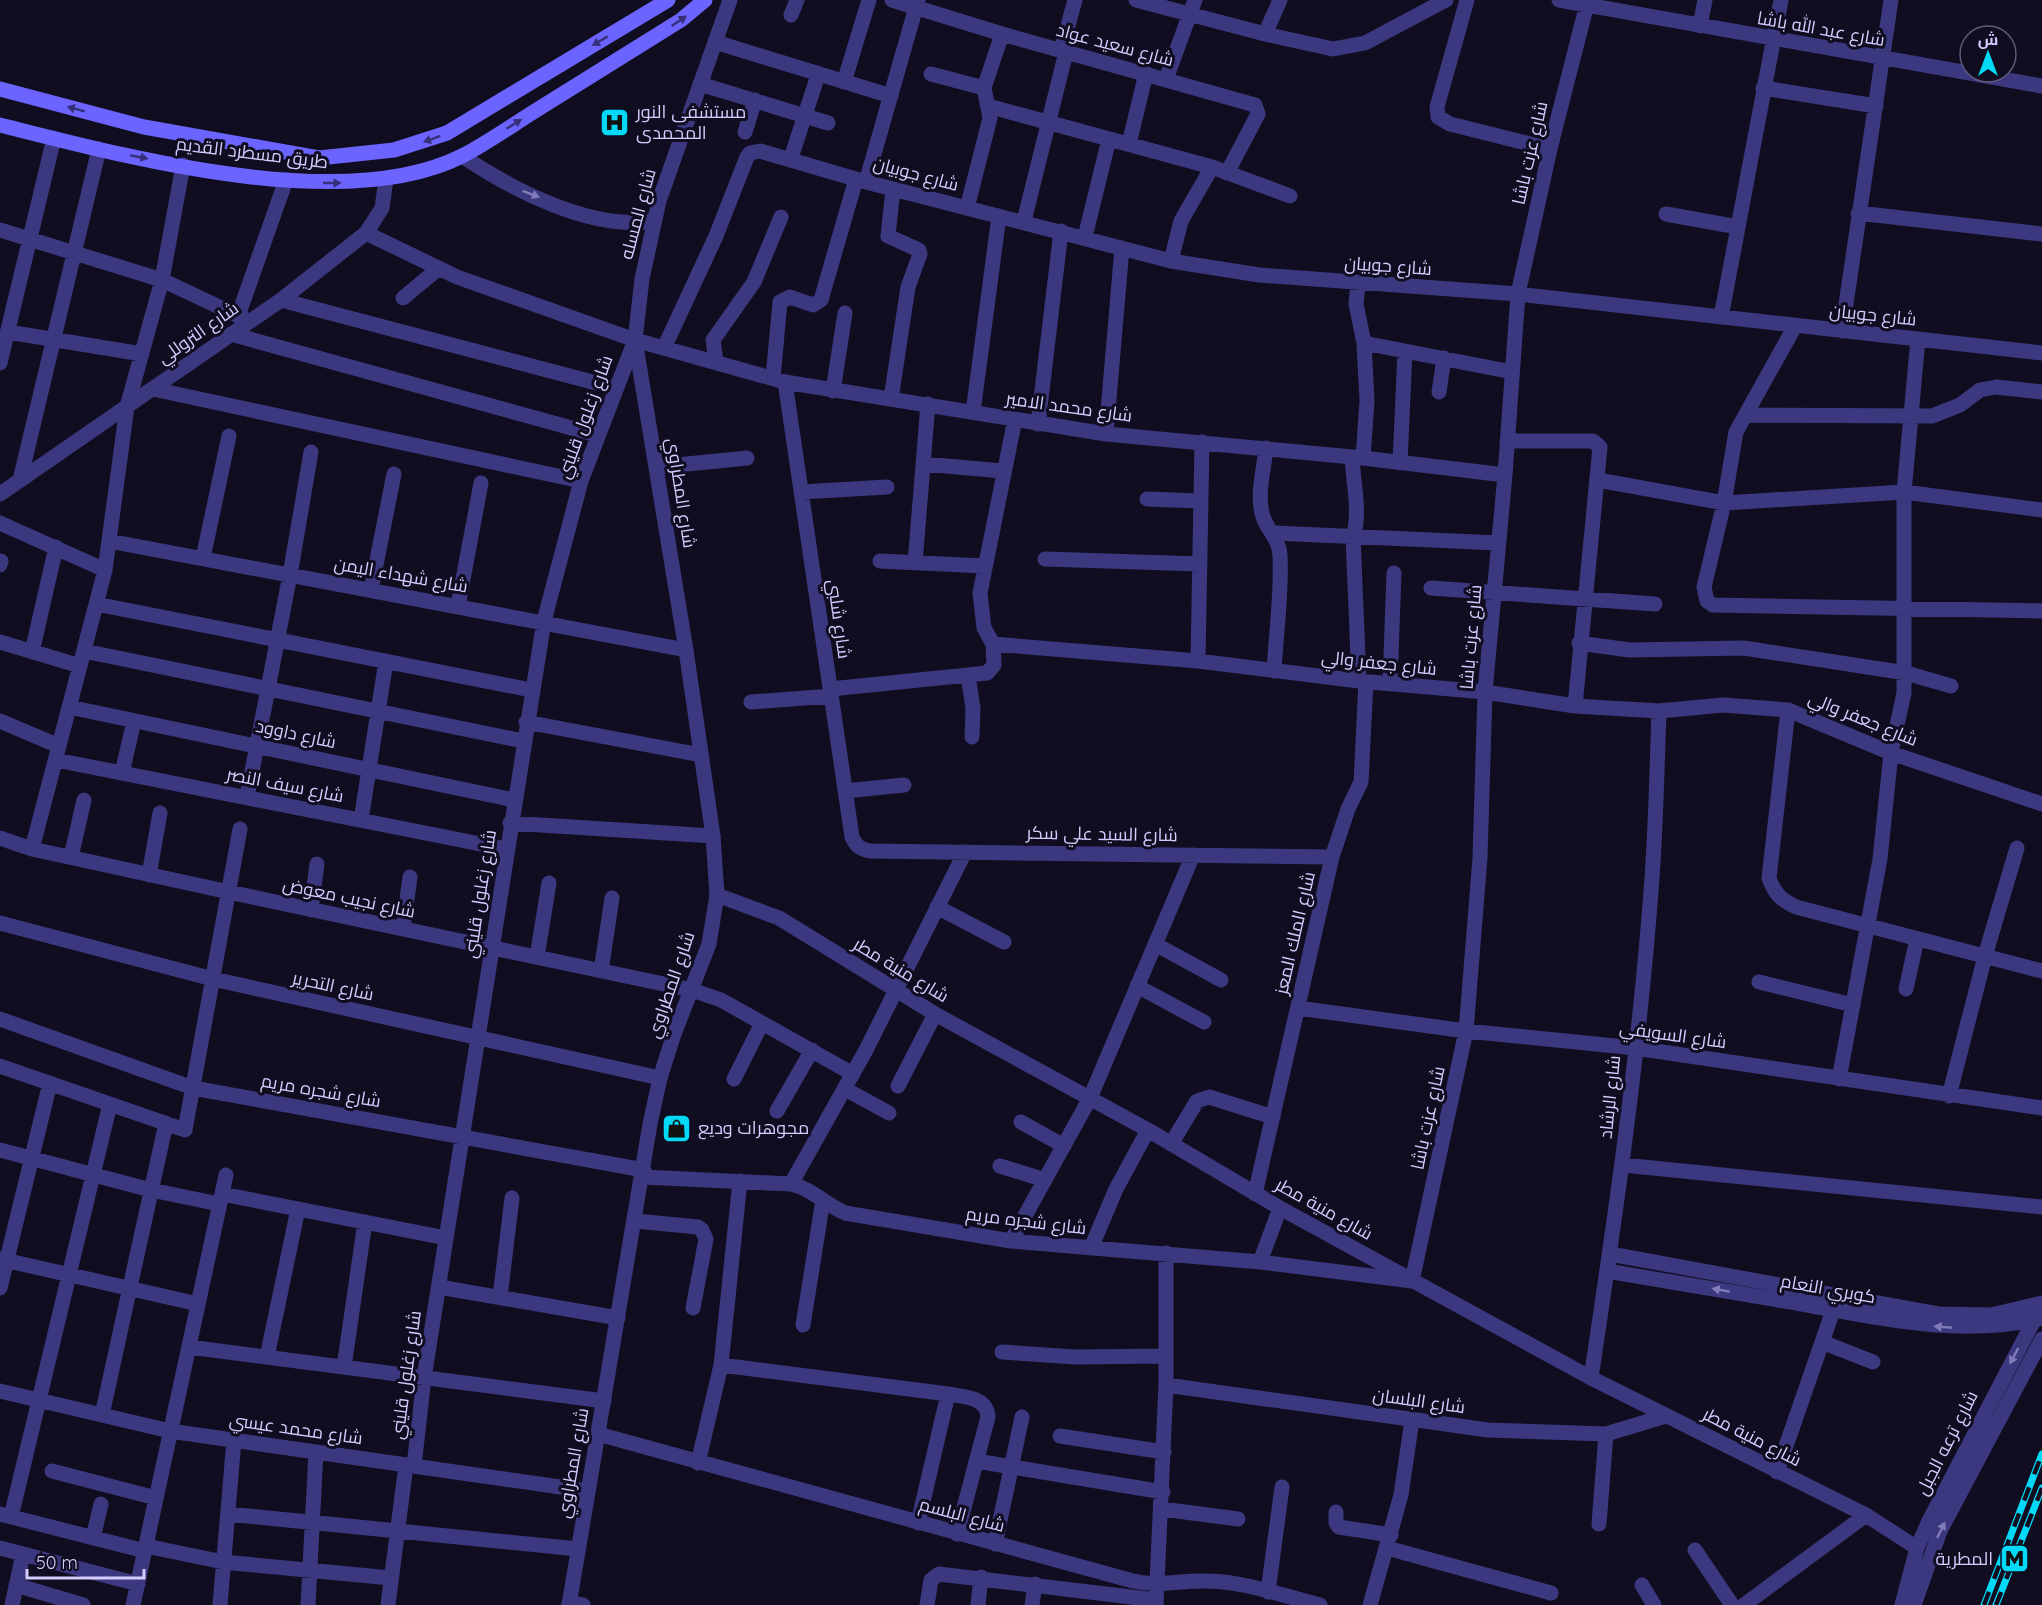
<svg xmlns="http://www.w3.org/2000/svg" width="2042" height="1605" font-family="Quicksand,Cairo,sans-serif">
  <style>
    .lines { fill: none; stroke-linecap: round; stroke-linejoin: round }
    .minor { stroke: #3c387f; stroke-width: 15 }
    .tertiary { stroke: #3c387f; stroke-width: 15 }
    .secondary { stroke: #6b64fe; stroke-width: 15 }
    .rail-casing { stroke: #02d9f6; stroke-width: 7 }
    .rail { stroke: #110d20; stroke-width: 4.5; stroke-dasharray: 14; stroke-linecap: butt }
    .tertiary-bridge { stroke: #3c387f; stroke-width: 15 }
    .oneway { fill: #353079 }
    .oneway2 { fill: #807bb9 }
    .labels { text-anchor: middle; stroke-width: 6; stroke-linejoin: round; paint-order: stroke }
    .street-label { font-size: 18px; fill: #d3cdff; stroke: #110d20 }
    .poi-label { font-size: 18px; fill: #d3cdff; stroke: #110d20; text-anchor: start }
  </style>
  <rect width="100%" height="100%" fill="#110d20"/>
  <g class="lines">
    <path class="minor" d="M892,0L1002,34L1255,105L1258,114L1227,173
      M1136,0L1265,34L1333,49L1365,43L1446,0
      M1467,0L1437,107L1438,117L1450,124L1550,149
      M1559,0L2042,86
      M791,15L797,0
      M1700,26L1705,0
      M1265,34L1280,0
      M715,42L891,96
      M1061,51L1075,0
      M931,74L984,88
      M1166,79L1195,0
      M844,82L869,0
      M700,84L828,123
      M1763,88L1876,106
      M988,106L1212,167L1290,196
      M745,132L755,100
      M1129,144L1146,73
      M791,158L818,75
      M866,182L918,0
      M967,208L990,118L984,88L1002,34
      M1858,213L2042,234
      M1666,214L1738,227
      M1024,221L1066,52
      M0,230L162,280L249,321
      M366,233L457,277L635,340L785,382L1106,434L1363,458L1505,475
      M1085,237L1109,139
      M1171,261L1181,221L1212,167
      M1358,284L1356,304L1364,343L1367,401L1363,458
      M403,298L438,269
      M281,300L615,388
      M238,316L286,180
      M1721,317L1781,0
      M1795,326L1736,432L1724,503L1704,587L1707,601L1713,605L2042,611
      M1842,331L1891,0
      M8,332L142,354
      M231,334L597,435
      M1364,343L1512,372
      M664,348L716,236L747,157L750,153L760,151L866,182L1171,261L1259,275L1518,294L2042,353
      M716,362L713,340L754,282L781,217
      M0,363L54,138
      M773,378L780,302L790,297L813,305L821,300L856,179
      M785,382L852,837C856,846 860,849 870,851L1332,857
      M153,389L581,481
      M833,391L845,313
      M1439,392L1444,358
      M891,399L908,287L920,254L919,250L888,236L893,189
      M973,412L999,216
      M1748,415L1932,416L1960,405L1980,390L1996,387L2042,392
      M1038,424L1061,231
      M1106,434L1122,248
      M1507,441H1593L1600,447L1575,706
      M1266,448C1264,469 1257,493 1262,513C1265,529 1279,537 1280,555C1282,593 1276,633 1274,671
      M1352,457C1353,483 1361,513 1353,537L1359,681
      M1400,463L1405,351
      M923,464L1003,471
      M657,467L747,458
      M20,480L99,149
      M1598,480L1724,503L1904,492L2042,510
      M801,492L887,487
      M1147,499L1201,501
      M0,523L105,570
      M1274,533L1498,543
      M109,541L686,650
      M203,558L229,436
      M1045,559L1200,564
      M880,561L984,566
      M915,563L928,404
      M0,565L1,561
      M1431,588L1655,604
      M371,590L394,474
      M96,604L531,690
      M458,606L481,483
      M0,642L80,666
      M1579,643L1629,650L1744,648L1906,673L1951,686
      M993,644L1198,661L1359,681L1485,692L1575,706L1659,711L1723,705L1788,710L1891,753L2042,804
      M84,651L523,741
      M32,652L56,547
      M1198,661L1202,442
      M968,675L973,708L972,737
      M1390,683L1394,573
      M830,689L968,675L987,673L994,665L993,644L984,628L980,593L1015,419
      M751,702L831,696
      M69,707L514,800
      M1788,710L1769,878C1774,893 1781,900 1796,907L2042,971
      M0,721L59,746
      M526,722L701,755
      M56,760L506,849
      M122,773L134,721
      M845,791L904,785
      M247,797L290,575L311,452
      M361,820L386,661
      M510,823L713,836
      M0,838L32,849L229,892L692,990L721,1000L853,1074
      M32,849L105,570L127,407L162,280L183,165
      M71,857L84,800
      M149,875L160,813
      M717,895L779,918L935,1014L1148,1130L1280,1208L1591,1378L1866,1515L1917,1548
      M937,907L1004,942
      M311,910L317,864
      M0,923L213,979L660,1078
      M403,929L410,877
      M1155,944L1221,980
      M537,957L549,883
      M601,971L612,898
      M1759,982L1853,1005
      M1137,986L1204,1022
      M1906,989L1917,939
      M1298,1008L1466,1031L1635,1048L2042,1108
      M0,1019L193,1088L644,1170
      M0,1066L185,1130L240,829
      M734,1079L762,1023
      M1839,1079L1880,859L1891,753L1904,693V492L1918,339
      M898,1086L935,1014
      M845,1089L889,1113
      M1949,1096L1985,956L2017,848
      M777,1111L812,1050
      M1021,1122L1064,1146
      M1171,1144L1197,1101L1209,1097L1273,1117
      M0,1150L151,1190L219,1204
      M1623,1165L2042,1207
      M1000,1166L1045,1180
      M643,1177L791,1184C812,1189 825,1204 845,1213L1011,1241L1260,1262L1412,1281L1466,1031L1480,858L1485,692L1505,475L1518,294L1550,149L1588,0
      M791,1184L866,1050L965,852
      M222,1194L446,1238
      M1255,1194L1332,857L1348,809L1361,782L1366,682
      M635,1221L698,1227L702,1230L706,1239L693,1308
      M1011,1241L1090,1098L1193,855
      M1091,1248L1116,1189L1148,1130
      M1610,1254L1938,1314L1991,1315L2042,1303
      M0,1259L198,1304
      M1260,1262L1280,1208
      M439,1287L618,1318
      M0,1288L50,1083
      M500,1297L512,1198
      M803,1325L823,1200
      M1822,1342L1873,1362
      M189,1347L604,1401
      M1002,1352L1075,1357L1166,1356
      M267,1357L298,1209
      M721,1365L948,1394C965,1397 987,1397 988,1417L957,1534
      M344,1367L365,1222
      M1591,1378C1616,1212 1640,1046 1652,878C1656,823 1657,766 1659,711
      M1166,1385L1488,1430L1606,1434L1666,1416
      M0,1391L170,1431L588,1491
      M102,1415L166,1123
      M598,1434L1133,1581C1158,1587 1181,1580 1206,1581C1244,1581 1283,1596 1320,1605
      M1060,1436L1164,1452
      M976,1461L1163,1492
      M698,1463L721,1365L740,1181
      M414,1466L424,1378L544,621L581,481L635,340
      M52,1471L156,1498
      M1777,1472L1837,1299
      M1162,1509L1238,1519
      M1336,1512V1523L1339,1527L1391,1535
      M0,1514L145,1551
      M228,1514L578,1549
      M11,1517L110,1104
      M918,1523L948,1394
      M1599,1524L1606,1434
      M93,1538L101,1504
      M995,1544L1022,1417
      M146,1546L223,1562L391,1578
      M0,1548L138,1584
      M1387,1548L1551,1593
      M1695,1550L1732,1605
      M16,1585L83,1605
      M1642,1585L1654,1605
      M1268,1592L1282,1487
      M569,1603L583,1605
      M12,1605L23,1554
      M133,1605L226,1175
      M220,1605L234,1440
      M308,1605L316,1452
      M388,1605L406,1465
      M927,1605L931,1580L939,1574L1156,1600
      M978,1605L981,1577
      M1032,1605L1035,1584
      M1156,1605L1166,1385V1253
      M1370,1605L1401,1495L1412,1420
      M1744,1605L1866,1515"/>
    <path class="tertiary" d="M462,156C513,190 591,231 654,221
      M0,494L281,300L366,233L382,208L386,179
      M1607,1271L1779,1300
      M569,1605L650,1124L660,1078L674,1034L709,944L717,895L713,836L686,650L635,340L642,279L659,201L730,0
      M1902,1605L1917,1548L1928,1523L2042,1305
      M1914,1605L1940,1531L2042,1339"/>
    <path class="secondary" d="M0,89L144,127L319,158L394,150L447,133L668,0
      M0,125C124,156 343,216 462,156C487,143 511,126 535,111C584,80 633,50 681,20L705,0"/>
    <defs>
      <path id="rail" d="M1984,1605L2042,1454
        M1996,1605L2042,1488"/>
    </defs>
    <use href="#rail" class="rail-casing"/>
    <use href="#rail" class="rail"/>
    <path class="tertiary-bridge" d="M1779,1300C1867,1315 1954,1339 2042,1318"/>
  </g>
  <defs><path id="oneway-solid" d="M-6-.8H1V-3.2L6.5 0L1 3.2V.8H-6Z" transform="scale(1.5)"/></defs>
  <g class="oneway">
    <use href="#oneway-solid" transform="translate(679 21) rotate(-34)"/>
    <use href="#oneway-solid" transform="translate(600 41) rotate(149)"/>
    <use href="#oneway-solid" transform="translate(76 109) rotate(-165)"/>
    <use href="#oneway-solid" transform="translate(514 124) rotate(-32)"/>
    <use href="#oneway-solid" transform="translate(432 139) rotate(160)"/>
    <use href="#oneway-solid" transform="translate(139 157) rotate(10)"/>
    <use href="#oneway-solid" transform="translate(332 183)"/>
  </g>
  <g class="oneway2">
    <use href="#oneway-solid" transform="translate(531 194) rotate(21)"/>
    <use href="#oneway-solid" transform="translate(1721 1290) rotate(-170)"/>
    <use href="#oneway-solid" transform="translate(1943 1327) rotate(-175)"/>
    <use href="#oneway-solid" transform="translate(2014 1356) rotate(118)"/>
    <use href="#oneway-solid" transform="translate(1941 1530) rotate(-64)"/>
  </g>
  <defs>
    <symbol id="hospital-square" viewBox="-11 -11 22 22"><rect x="-9" y="-9" width="18" height="18" rx="4" fill="#02d9f6" stroke="#110d20"/><path d="M-5-5h3v3.5h4V-5h3V5h-3V1.5h-4V5h-3Z" fill="#111"/></symbol>
    <symbol id="shop-square" viewBox="-11 -11 22 22"><rect x="-9" y="-9" width="18" height="18" rx="4" fill="#02d9f6" stroke="#110d20"/><path d="M-5-2.5h2.3a2.7 3.5 0 0 1 5.4 0H5L5.5 6h-11ZM-1.5-2.5h3a1.5 2.3 0 0 0-3 0Z" fill="#111"/></symbol>
    <symbol id="metro-square" viewBox="-11 -11 22 22"><rect x="-9" y="-9" width="18" height="18" rx="4" fill="#02d9f6" stroke="#110d20"/><path d="M-5.5 5V-5H-3L0 0L3-5H5.5V5H3V-.5L0 4L-3-.5V5Z" fill="#111"/></symbol>
  </defs>
  <g fill-rule="evenodd">
    <use href="#hospital-square" x="598" y="106" width="33" height="33"/>
    <use href="#shop-square" x="660" y="1112" width="33" height="33"/>
    <use href="#metro-square" x="1998" y="1542" width="33" height="33"/>
  </g>
  <g class="labels">
    <g class="street-label">
      <text transform="translate(1821 29) rotate(10)" y="6">شارع عبد الله باشا</text>
      <text transform="translate(1115 45) rotate(15)" y="6">شارع سعيد عواد</text>
      <text transform="translate(252 153) rotate(7)" y="6">طريق مسطرد القديم</text>
      <text transform="translate(1530 153) rotate(-77)" y="6">شارع عزت باشا</text>
      <text transform="translate(916 174) rotate(15)" y="6">شارع جوبيان</text>
      <text transform="translate(638 214) rotate(-75)" y="6">شارع المسله</text>
      <text transform="translate(1388 266) rotate(4)" y="6">شارع جوبيان</text>
      <text transform="translate(1873 315) rotate(6)" y="6">شارع جوبيان</text>
      <text transform="translate(198 333) rotate(-35)" y="6">شارع التروللي</text>
      <text transform="translate(1069 407) rotate(8)" y="6">شارع محمد الامير</text>
      <text transform="translate(585 417) rotate(-70)" y="6">شارع زغلول قليني</text>
      <text transform="translate(681 493) rotate(81)" y="6">شارع المطراوي</text>
      <text transform="translate(401 575) rotate(10)" y="6">شارع شهداء اليمن</text>
      <text transform="translate(839 619) rotate(82)" y="6">شارع شلبي</text>
      <text transform="translate(1471 637) rotate(-85)" y="6">شارع عزت باشا</text>
      <text transform="translate(1379 663) rotate(6)" y="6">شارع جعفر والي</text>
      <text transform="translate(1863 719) rotate(22)" y="6">شارع جعفر والي</text>
      <text transform="translate(296 734) rotate(12)" y="6">شارع داوود</text>
      <text transform="translate(285 785) rotate(11)" y="6">شارع سيف النصر</text>
      <text transform="translate(1102 834) rotate(1)" y="6">شارع السيد علي سكر</text>
      <text transform="translate(480 894) rotate(-81)" y="6">شارع زغلول قليني</text>
      <text transform="translate(349 898) rotate(12)" y="6">شارع نجيب معوض</text>
      <text transform="translate(1295 933) rotate(-77)" y="6">شارع الملك المعز</text>
      <text transform="translate(901 970) rotate(31)" y="6">شارع منية مطر</text>
      <text transform="translate(671 985) rotate(-71)" y="6">شارع المطراوي</text>
      <text transform="translate(333 986) rotate(12)" y="6">شارع التحرير</text>
      <text transform="translate(1673 1035) rotate(8)" y="6">شارع السويفي</text>
      <text transform="translate(321 1091) rotate(10)" y="6">شارع شجره مريم</text>
      <text transform="translate(1610 1097) rotate(-84)" y="6">شارع الرشاد</text>
      <text transform="translate(1428 1118) rotate(-78)" y="6">شارع عزت باشا</text>
      <text transform="translate(1324 1209) rotate(29)" y="6">شارع منية مطر</text>
      <text transform="translate(1026 1221) rotate(7)" y="6">شارع شجره مريم</text>
      <text transform="translate(1828 1289) rotate(10)" y="6">كوبري النعام</text>
      <text transform="translate(406 1375) rotate(-82)" y="6">شارع زغلول قليني</text>
      <text transform="translate(1419 1401) rotate(8)" y="6">شارع البلسان</text>
      <text transform="translate(296 1429) rotate(8)" y="6">شارع محمد عيسي</text>
      <text transform="translate(1752 1437) rotate(27)" y="6">شارع منية مطر</text>
      <text transform="translate(1947 1443) rotate(-63)" y="6">شارع ترعه الجبل</text>
      <text transform="translate(573 1463) rotate(-80)" y="6">شارع المطراوي</text>
      <text transform="translate(962 1515) rotate(15)" y="6">شارع البلسم</text>
    </g>
    <g class="poi-label">
      <text x="636" y="118">مستشفى النور<tspan x="636" dy="21">المحمدى</tspan></text>
      <text x="698" y="1134">مجوهرات وديع</text>
      <text x="1993" y="1565" text-anchor="end">المطرية</text>
    </g>
  </g>
  <g transform="translate(1988 54)"><circle r="28" fill="#110d20" stroke="#5f5a79" stroke-width="1.5"/>
  <path d="M0-4.5L10 22L0 15L-10 22Z" fill="#02d9f6"/>
  <text y="-9" font-size="16" font-weight="bold" text-anchor="middle" fill="#d3cdff">ش</text>
  </g>
  <path d="M27 1569v9h117v-9" fill="none" stroke="#d3cdff" stroke-width="3"/>
  <text x="36" y="1569" font-size="18" fill="#d3cdff" stroke="#110d20" stroke-width="4.5" paint-order="stroke">50 m</text>
</svg>
